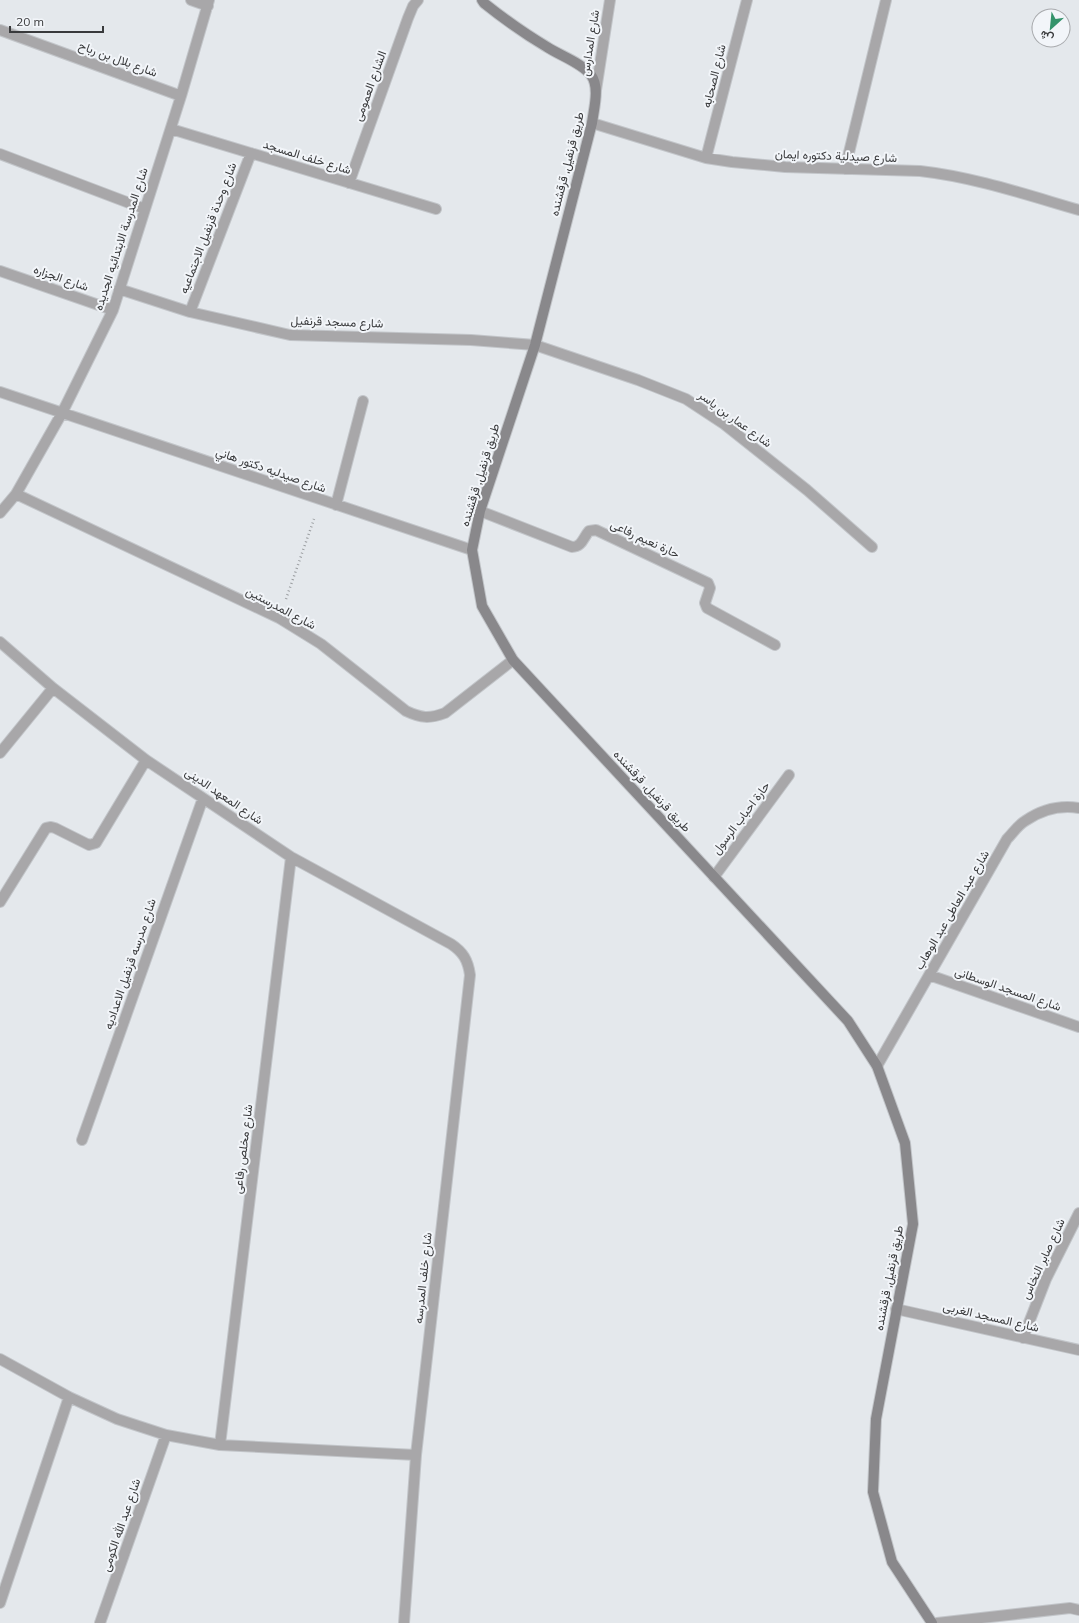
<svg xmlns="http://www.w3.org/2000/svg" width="1079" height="1623" font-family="Mulish,Vazirmatn,sans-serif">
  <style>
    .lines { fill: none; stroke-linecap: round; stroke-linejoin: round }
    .street-casing { stroke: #c2c5c9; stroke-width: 12 }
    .secondary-casing { stroke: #c2c5c9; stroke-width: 12 }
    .path { stroke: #9a9da0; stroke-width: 2.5; stroke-dasharray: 1 3; stroke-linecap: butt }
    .street { stroke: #a8a7a9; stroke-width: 10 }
    .secondary { stroke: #89888b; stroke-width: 10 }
    .labels { text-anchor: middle; stroke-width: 4; stroke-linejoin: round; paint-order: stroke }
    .street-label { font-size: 12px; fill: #393a3c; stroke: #f2f5f9 }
  </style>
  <rect width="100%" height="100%" fill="#e4e8ec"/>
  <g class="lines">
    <defs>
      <path id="street" d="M191,0L208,6
        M0,30L181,96
        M596,90L610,0
        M592,123L706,158L732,162L785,167L920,171C974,177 1027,195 1079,210
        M171,129L436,209
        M0,154L145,209
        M706,158L747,0
        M845,169L886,0
        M349,183L408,18L413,6L418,0
        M0,271L113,310
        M119,289L190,312L290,335L471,340L535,345L638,380L686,399L724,424L807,490L872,547
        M190,312L251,153
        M0,392L472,550
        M16,494L279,618L321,644L406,711C421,718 429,719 445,713L513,660
        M336,505L363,401
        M480,511L572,547C582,547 583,538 589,531L596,530L708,583L710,588L705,603L707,608L775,645
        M0,513L16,494L62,413L113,310L181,96L209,0
        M0,642L53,688L146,760L291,857L451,944C463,952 468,960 470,975L416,1455L404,1623
        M0,753L53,688
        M714,877L789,775
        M0,902L46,828L51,827L55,828L89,845L96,843L146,760
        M929,975L1079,1027
        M877,1066L1007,839C1013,833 1018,825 1025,821C1041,810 1060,805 1079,808
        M82,1140L203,798
        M896,1309L1079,1350
        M1023,1338L1046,1279L1079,1213
        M0,1359L69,1397L117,1419L166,1435L220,1445L416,1455
        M220,1445L291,857
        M0,1603L69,1397
        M100,1623L166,1435
        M937,1623L1070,1608L1079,1610"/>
      <path id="secondary" d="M482,0L484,3C504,19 525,34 547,47C559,55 582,63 591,75C600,87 594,108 592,123L535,345L480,511L472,550L482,606L513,660L848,1021L877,1066L905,1143L913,1224L876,1419L873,1492L892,1562L932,1623"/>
    </defs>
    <use href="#street" class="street-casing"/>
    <use href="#secondary" class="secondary-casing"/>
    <path class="path" d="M286,599L314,519"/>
    <use href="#street" class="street"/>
    <use href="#secondary" class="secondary"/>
  </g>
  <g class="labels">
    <g class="street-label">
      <text transform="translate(590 43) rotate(-81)" y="4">شارع المدارس</text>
      <text transform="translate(118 59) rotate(20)" y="4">شارع بلال بن رباح</text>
      <text transform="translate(714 76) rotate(-76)" y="4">شارع الصحابه</text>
      <text transform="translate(370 86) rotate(-70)" y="4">الشارع العمومى</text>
      <text transform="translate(836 156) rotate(2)" y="4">شارع صيدلية دكتوره ايمان</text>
      <text transform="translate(307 157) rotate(17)" y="4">شارع خلف المسجد</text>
      <text transform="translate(567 164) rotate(-76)" y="4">طريق قرنفيل, قرقشنده</text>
      <text transform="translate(208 228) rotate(-69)" y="4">شارع وحدة قرنفيل الاجتماعيه</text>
      <text transform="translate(121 239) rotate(-72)" y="4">شارع المدرسة الابتدائيه الجديده</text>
      <text transform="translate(61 278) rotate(19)" y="4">شارع الجزاره</text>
      <text transform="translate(337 322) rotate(2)" y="4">شارع مسجد قرنفيل</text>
      <text transform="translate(735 419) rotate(36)" y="4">شارع عمار بن ياسر</text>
      <text transform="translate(271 470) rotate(19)" y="4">شارع صيدليه دكتور هاني</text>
      <text transform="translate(480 475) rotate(-73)" y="4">طريق قرنفيل, قرقشنده</text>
      <text transform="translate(645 539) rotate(25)" y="4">حارة نعيم رفاعى</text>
      <text transform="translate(281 608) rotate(28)" y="4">شارع المدرستين</text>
      <text transform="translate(652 791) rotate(47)" y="4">طريق قرنفيل, قرقشنده</text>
      <text transform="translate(224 796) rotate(34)" y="4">شارع المعهد الدينى</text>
      <text transform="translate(741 818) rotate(-53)" y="4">حارة احباب الرسول</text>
      <text transform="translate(952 910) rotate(-60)" y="4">شارع عبد العاطى عبد الوهاب</text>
      <text transform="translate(130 964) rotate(-71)" y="4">شارع مدرسه قرنفيل الاعداديه</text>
      <text transform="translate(1008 989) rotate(19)" y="4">شارع المسجد الوسطانى</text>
      <text transform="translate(243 1149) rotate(-83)" y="4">شارع مخلص رفاعى</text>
      <text transform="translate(1043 1259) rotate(-65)" y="4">شارع صابر النخاس</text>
      <text transform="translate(423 1278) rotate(-84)" y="4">شارع خلف المدرسه</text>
      <text transform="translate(889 1278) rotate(-79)" y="4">طريق قرنفيل, قرقشنده</text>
      <text transform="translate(991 1317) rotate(13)" y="4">شارع المسجد الغربى</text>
      <text transform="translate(121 1525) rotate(-71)" y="4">شارع عبد الله الكومى</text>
    </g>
  </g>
  <g transform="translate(1051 28) rotate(207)"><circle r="19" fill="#f2f5f9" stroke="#a8aaad"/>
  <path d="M0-3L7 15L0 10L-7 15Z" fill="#34936b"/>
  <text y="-6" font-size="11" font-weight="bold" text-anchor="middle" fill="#393a3c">ش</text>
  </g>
  <path d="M10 26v6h93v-6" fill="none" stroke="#393a3c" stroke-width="2"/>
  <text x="16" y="26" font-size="12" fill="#393a3c" stroke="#f2f5f9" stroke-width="3" paint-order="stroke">20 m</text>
</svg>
